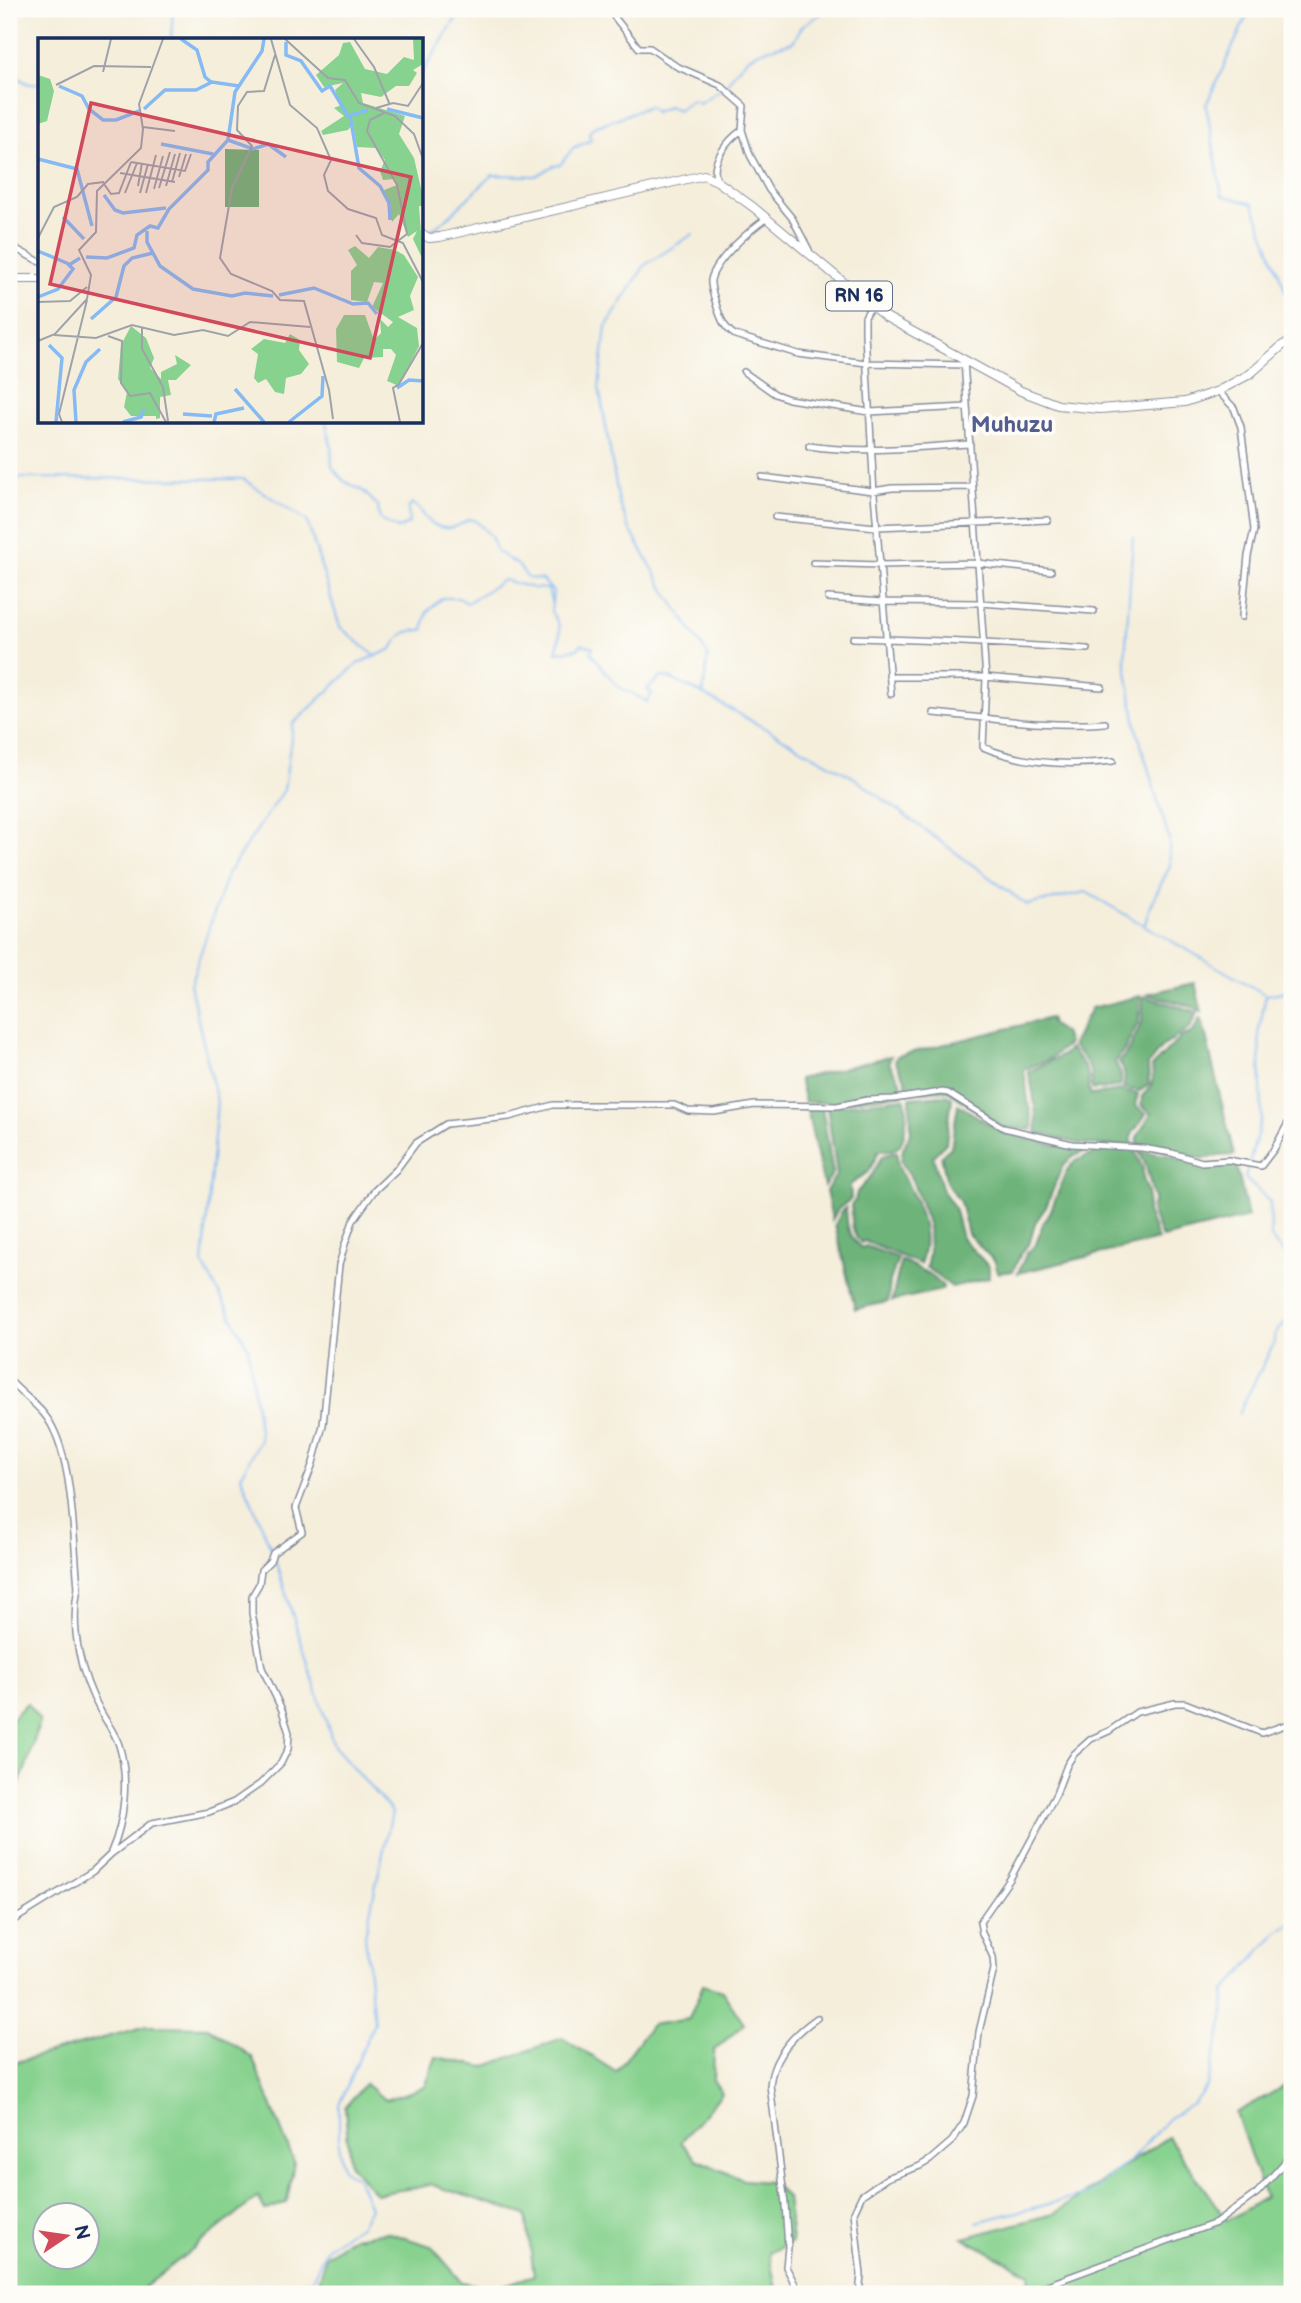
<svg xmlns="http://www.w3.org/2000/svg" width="1301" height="2303" font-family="'Balsamiq Sans',sans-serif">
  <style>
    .green { fill: #88d28f; stroke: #528076; stroke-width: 2; fill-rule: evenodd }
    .forest { fill: #6eb47a; stroke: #44726c; stroke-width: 2 }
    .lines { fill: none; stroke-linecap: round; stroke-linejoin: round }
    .stream { stroke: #85baf4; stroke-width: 2 }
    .street-casing { stroke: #888e9c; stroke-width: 8 }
    .primary-casing { stroke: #888e9c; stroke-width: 10 }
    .street { stroke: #fff; stroke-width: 5 }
    .primary { stroke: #fff; stroke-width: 8 }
    .labels { text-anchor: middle; stroke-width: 7; stroke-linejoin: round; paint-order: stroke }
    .shield { fill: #fdfcf7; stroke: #5f6c8c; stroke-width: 2 }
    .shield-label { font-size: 18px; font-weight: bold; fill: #1b2f5e }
    .quarter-label { font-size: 23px; font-weight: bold; fill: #565e90; stroke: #fdfcf7 }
    .inset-river { fill: none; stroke: #85baf4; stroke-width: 3.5 }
    .inset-road { fill: none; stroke: #9ea2a9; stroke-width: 2 }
    .view { fill: #d1495b; fill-opacity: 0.15; stroke: #d1495b; stroke-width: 3.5 }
    .inset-edge { fill: none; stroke: #1b2f5e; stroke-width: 3.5 }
  </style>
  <rect width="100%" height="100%" fill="#fdfcf7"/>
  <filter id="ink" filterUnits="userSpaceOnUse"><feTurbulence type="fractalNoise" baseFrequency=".0143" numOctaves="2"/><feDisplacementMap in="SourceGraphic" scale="14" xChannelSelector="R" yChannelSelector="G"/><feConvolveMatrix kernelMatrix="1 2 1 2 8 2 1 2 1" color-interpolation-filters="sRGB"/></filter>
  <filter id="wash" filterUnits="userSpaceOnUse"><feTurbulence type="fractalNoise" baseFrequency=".00686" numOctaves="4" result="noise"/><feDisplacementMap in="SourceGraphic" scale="28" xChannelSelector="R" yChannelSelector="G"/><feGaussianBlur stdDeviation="1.57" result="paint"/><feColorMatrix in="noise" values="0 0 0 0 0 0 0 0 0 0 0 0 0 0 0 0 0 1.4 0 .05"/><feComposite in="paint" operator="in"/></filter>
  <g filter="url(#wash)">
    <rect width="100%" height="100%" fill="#f5eedb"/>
    <path class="green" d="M27,1703L40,1721L25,1770L11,1801H9V1721Z
      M703,1985L722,1991L744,2024L714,2050L713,2080L722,2093L681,2142L696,2159L743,2180L770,2182L787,2197L792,2242L769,2253L777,2294H314L326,2255L353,2237L387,2232L431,2246L462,2282L493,2289L534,2275L526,2215L432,2185L376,2194L350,2165L345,2107L365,2084L385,2100L425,2087L436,2057L484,2067L562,2038L616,2072L651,2025L689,2019Z
      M147,2026L208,2027L252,2057L294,2162L287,2202L265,2211L258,2197L136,2294H9V2064ZM46,2216H88V2258H46Z
      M1292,2082V2294H1027L1030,2274L963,2238L1054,2214L1168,2137L1227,2221L1265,2197L1236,2113Z"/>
    <path class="forest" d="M1195,983L1202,1012L1194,1007L1146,994Z
      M1140,996L1139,1021L1125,1049L1115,1062C1120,1071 1123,1076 1120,1086L1093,1090L1091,1086C1096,1071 1082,1056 1072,1045L1091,1008Z
      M1143,996L1197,1012L1190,1028L1162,1047L1148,1064L1149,1084L1140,1091L1123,1088C1126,1078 1125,1071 1119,1062L1128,1051L1142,1022Z
      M1050,1018L1052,1025L1064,1033L1068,1044L1050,1059L1023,1070C1027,1081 1026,1089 1028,1100C1029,1110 1033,1119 1032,1130L1004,1128L946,1090L907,1093L906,1081L895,1061L897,1056Z
      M1200,1018L1202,1020L1234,1155L1215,1156L1205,1159L1138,1145L1137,1137L1151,1114L1141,1105L1142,1096C1153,1086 1154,1081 1152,1066L1181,1037L1193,1032Z
      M1070,1048C1079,1059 1092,1072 1088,1087L1091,1095L1119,1090L1138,1094L1135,1105L1146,1114L1131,1136L1133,1146L1080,1144L1036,1132C1038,1122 1032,1082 1028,1072L1063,1055Z
      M891,1056L889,1063L901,1082L903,1094C871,1098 838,1104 805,1102L799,1079Z
      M945,1095L952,1098L946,1143L933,1156L943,1191L954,1207L962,1238L989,1267V1278L952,1287L926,1267L929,1253L928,1223L912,1180L901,1161L903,1149L911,1131L910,1098Z
      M904,1098C909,1107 906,1141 897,1148C892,1151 885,1150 879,1151L869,1171L850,1185L851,1199L838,1209L832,1220L826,1191L837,1174L827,1107Z
      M958,1104L1003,1133L1077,1150H1089L1073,1156L1062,1167L1046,1207L1035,1223L1030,1242L1021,1253L1013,1271L998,1273L995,1262L968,1234L960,1202L947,1183L941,1156L951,1147Z
      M806,1106L822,1107L833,1173L824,1186Z
      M1102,1147L1134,1149L1143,1169V1178L1148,1193L1147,1212L1158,1240L1018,1273L1026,1254L1036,1244L1043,1223L1051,1210L1067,1170L1075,1161L1093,1154Z
      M1139,1151L1172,1156L1206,1165L1236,1163L1248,1217L1162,1238L1151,1211L1154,1199L1146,1166Z
      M897,1152C896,1166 901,1172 907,1183C920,1208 931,1236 920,1264L864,1241L861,1243C849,1230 853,1220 851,1205L855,1201L857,1192L872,1175L882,1156Z
      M846,1208C847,1226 847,1234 861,1248L866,1246L898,1258L890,1281L888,1302L855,1309L835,1225L842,1211Z
      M901,1260L929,1274L943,1286L942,1290L892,1301Z"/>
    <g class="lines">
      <path class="stream" d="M1250,9L1206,105L1222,195L1253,204L1290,303L1292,304
        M171,40L173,9
        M9,73L29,84H40
        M422,73L462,9
        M726,86C746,52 757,52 793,42L803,25L829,9
        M428,232L443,222L492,175L536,176L553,166L560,165L573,148L591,140L589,134L592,128L649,106L655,112L669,106L678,110L692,99L699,103L721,89
        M693,234L645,265L606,327L599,387L619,502L628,526L667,594L708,655L703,694
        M326,422L331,446L332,467L344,481L363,491L378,506L379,517L382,521L398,529L409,523L408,508L412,504C420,507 422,514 427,519C441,533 456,529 469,519L476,521L491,536L497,552L518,565L528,578L543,580L553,592L551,612C563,627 561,634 556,652L578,649L581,644L593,647L591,653C600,662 612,684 622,689C630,693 639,696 647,702L652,693L647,689L661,677L669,678L703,694L853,777L1027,905L1086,892L1266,995L1292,990
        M9,472L15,478L243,479L307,521L340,627L374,655
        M1133,537L1125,659L1137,731L1169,839L1170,866L1150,906L1145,924
        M1266,995L1259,1030L1262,1117L1245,1178L1270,1202L1271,1238L1292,1263
        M1239,1413L1273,1345L1276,1332L1291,1317L1292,1310
        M272,1551L241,1476L260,1439L248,1347L203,1264L217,1102L190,985L227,874L284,790L293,724L357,664L392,649C400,633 406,630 423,630L427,612L442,598H459L467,603L503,580L533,588L548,589L552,605
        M274,1556L334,1746L392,1812L365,1935L374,2023L339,2105V2149L343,2170L358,2179L370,2208L361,2225L327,2247L309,2286
        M977,2222L1089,2194L1132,2159L1169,2118L1193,2104L1207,2085L1224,2019L1225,1991L1278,1931L1292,1923"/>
    </g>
  </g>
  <g filter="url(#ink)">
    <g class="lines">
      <defs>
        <path id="street" d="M608,9L639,48H650L676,66L720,85L744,106L742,130L750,155L769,190L792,218L809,250
          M717,180C709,162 728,140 742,130
          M767,218C751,229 715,260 711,280C710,288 715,299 717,307C721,319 724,328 735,335L798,354L866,363L965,365
          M9,245L40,262
          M871,306L865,317V334L874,494L891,694
          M964,361L986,679L983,747C1023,764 1070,766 1113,761
          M744,372L775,394L789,399L869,412L967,407
          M1218,391L1234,408L1241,427L1254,530L1248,556L1242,617
          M809,446C862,454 917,447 970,444
          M762,477L873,491L892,488L973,487
          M775,517L876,527L1048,520
          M813,563L879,565L978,563L1051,571
          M828,598L882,602L980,603L1094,611
          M853,638C931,640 1009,644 1087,649
          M889,677H985L1102,687
          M933,713C990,718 1048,728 1105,723
          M446,1124L509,1117L553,1105H674L688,1111L714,1112L754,1105L837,1106L867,1100L893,1099L941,1092L948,1093L1004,1128L1072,1144L1142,1148L1172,1153L1202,1162L1228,1160L1261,1166L1274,1149L1292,1116
          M9,1380C20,1392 34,1402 44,1414C74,1450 73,1539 78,1587C70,1628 80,1675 101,1712C107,1723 115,1733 119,1745C129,1777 125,1821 111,1852
          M9,1923L93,1871L111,1854L152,1823L209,1812L234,1802L260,1784L281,1763L288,1749L289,1733L282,1710L262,1668L252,1613V1596L259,1584L261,1570L270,1561L273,1553L302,1532L296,1508L313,1463L323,1425L339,1265L345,1244L353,1221L374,1191L396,1170L416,1143L446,1124
          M800,2294L786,2267L788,2247L785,2204L770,2085C773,2056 794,2034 817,2018
          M859,2294L861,2275L854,2212L862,2195L887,2178L920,2166L930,2160L952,2141L964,2123L973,2096L979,2032L994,1969L993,1957L982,1933L980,1922L1010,1879L1056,1794L1067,1765L1074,1754L1091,1739L1109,1731L1137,1712L1175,1703H1185L1262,1733L1288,1724L1292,1716
          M1023,2294L1216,2223L1257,2193L1292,2154"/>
        <path id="primary" d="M422,234L429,238L440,237L704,175L717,181L753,207L884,316L1021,391L1058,405L1100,409L1185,402L1218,391L1250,374L1283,345L1292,342
          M9,279H40"/>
      </defs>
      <use href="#street" class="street-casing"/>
      <use href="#primary" class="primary-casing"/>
      <use href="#street" class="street"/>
      <use href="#primary" class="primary"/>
    </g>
  </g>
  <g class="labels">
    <rect class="shield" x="826" y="281.5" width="66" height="29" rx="5"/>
    <g class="shield-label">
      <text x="859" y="302">RN 16</text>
    </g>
    <g class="quarter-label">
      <text x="1012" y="432">Muhuzu</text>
    </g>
  </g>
  <g transform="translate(38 38)">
    <rect width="385" height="385" fill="#f5eedb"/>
    <path d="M375,1H385V26L375,32L379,35L371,48H358L343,59L323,55L325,65L367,78L361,96L376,120L385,159V168H381L385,222L375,201L379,193L370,199L361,176L354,184L346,152L359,147L357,141L345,142L342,133L347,122L338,110L319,109L315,86L310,92L285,97L283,93L306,78L296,70L303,67L297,52L305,45L286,49L278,37L301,17L305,5L312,4L327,31L349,36L366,19L376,22ZM0,37L12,41L16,53L9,83L0,86ZM317,208L331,220L340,209L357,212L366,217L380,239L372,258L376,272L360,279L379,290L381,308L361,348L349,343L358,317L353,311H345V319L326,320L321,330L299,324L298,291L306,277H327L336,302L343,295L342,281L350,289L355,284L334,269L345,245L336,244L329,264L313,262V233L319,227L310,212ZM93,288L108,300L116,320L112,330L123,341V334L139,326L137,317L153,327L138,342H130L133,357L122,359V380L118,381V378H93L86,369L89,354L80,341L83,307ZM252,296L262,302L261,312L271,326L263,336L248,340L246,356L237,354L228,341L220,345L216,340L220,316L213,311L226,301L247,305Z" fill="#88d28f"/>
    <path d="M187,111L221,112V169H187Z" fill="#6eb47a"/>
    <path class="inset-river" d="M143,1L159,12L167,39L173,44M248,4V17L263,23L284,53L292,48L310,78L330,72M21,48L44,58L51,71L65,82H78L101,73M106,71L127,52H158L174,44L201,48M349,71L385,80M312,77L321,130L342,148L351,165L352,182M190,102L215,111L230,106L248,119M123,106L175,116M0,121L39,131L54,188M66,157L77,172L85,175L128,170M25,179L46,201M109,193V204L122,228L155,251L194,258L207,255L235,258M0,213L31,226M48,219L69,220L96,210L99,197L112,188L120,190L131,171L170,132V124L190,102L197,54L224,13L226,1M241,257L276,250L315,266L330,265L339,276M0,259L20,251L35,231L31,227L42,220M53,281L78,259L86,228L94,220L115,215M11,307L24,320L18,384M359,350L371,342L385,343M197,351L226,384M145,376L174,378M38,384L36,352L48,324L62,311M85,384L103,379L106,371M176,384L178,376L206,370M251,384L284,358L285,338"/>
    <path class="inset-road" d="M233,1L252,67L279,90L293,122L286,137L290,153L310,171L338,180L344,197L365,205L385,244M247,1L290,40L307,42L321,65L357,78L376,96L385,121M316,1L336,29L352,67M237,17L226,53L209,54L200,68L199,92L214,108L194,150L182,220L193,236L234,253L242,262L266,263L291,352L295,381M65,34L73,1M18,47L56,28L113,29M338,70L355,65L370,68L385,45M105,89L137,93M93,124L147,133L153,116M82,135L137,144M141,139L148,116M134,144L142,115M66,146L73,156L81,155L93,124M100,148L104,125M128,148L137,116M121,150L132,114M116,151L125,118M87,155L99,125M102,155L110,126M108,155L118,117M318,197L324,205L352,209L369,196L359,147L329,93L332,82L346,75M0,200L16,169L39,159L50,146L66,144M0,264L32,263L49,249M104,290V311L125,349L130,383M16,297L58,300L94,287L136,297L165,292L190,298L212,284L272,289M70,298L84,303L83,345L92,358L112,355L128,384M0,303L17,296L49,261L53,237L41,212L58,194L59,153L103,110L105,91L101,66L125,1M24,384L21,376L49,262M362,384L355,350L361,346L385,305"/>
    <path class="view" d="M53,65L373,139L332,320L12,246Z"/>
    <rect width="385" height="385" class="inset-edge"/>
  </g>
  <rect width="1301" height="2303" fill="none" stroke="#fdfcf7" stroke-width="35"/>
  <g transform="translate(66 2236) rotate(77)"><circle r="33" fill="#fdfcf7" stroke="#a3aaba" stroke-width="2"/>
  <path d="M0-5L12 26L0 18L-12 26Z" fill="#d1495b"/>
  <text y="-10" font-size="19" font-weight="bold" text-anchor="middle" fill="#1b2f5e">N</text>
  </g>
</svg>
